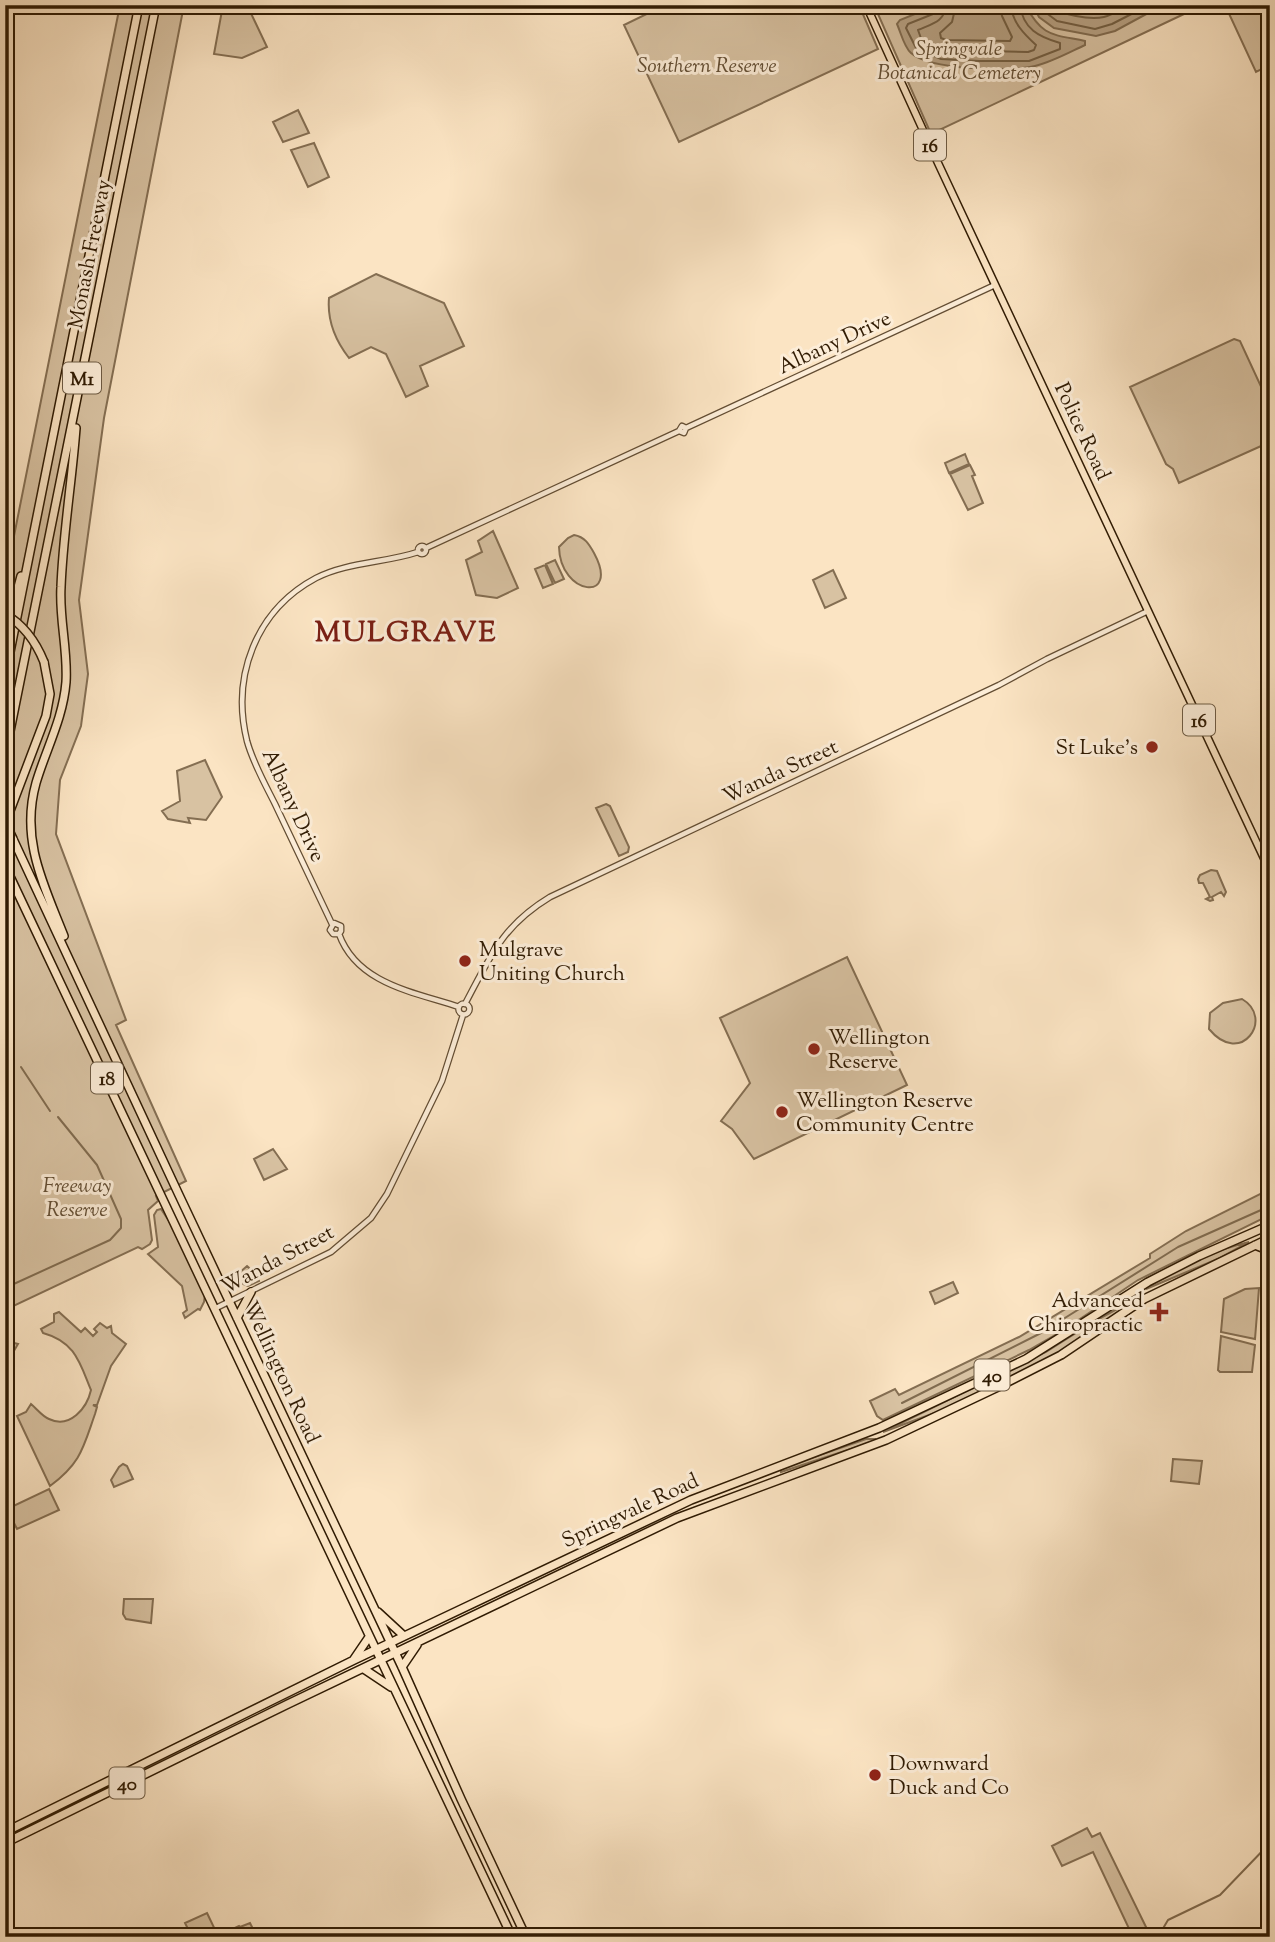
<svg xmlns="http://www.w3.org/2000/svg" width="1275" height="1942" font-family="'Sorts Mill Goudy',serif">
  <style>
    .green { fill: #d8c2a2; stroke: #846e52; stroke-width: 2 }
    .water { fill: #b6a082; stroke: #806b4f; stroke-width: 2 }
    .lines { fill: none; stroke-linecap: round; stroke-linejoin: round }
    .shore { stroke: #735e42; stroke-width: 2 }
    .stream { stroke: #806b4f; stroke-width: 2 }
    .minor-casing { stroke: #634d33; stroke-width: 7 }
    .major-casing { stroke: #301b03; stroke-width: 9 }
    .highway-casing { stroke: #301b03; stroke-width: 10 }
    .minor { stroke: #fcedd8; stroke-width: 4.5 }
    .major { stroke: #fbe4c3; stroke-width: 6 }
    .highway { stroke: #fbe4c3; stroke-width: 7 }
    .highway-bridge-casing { stroke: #301b03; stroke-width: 10; stroke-linecap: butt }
    .highway-bridge { stroke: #fbe4c3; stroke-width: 7 }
    .poi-dot { fill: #8f2418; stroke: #fcedd8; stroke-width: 2.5 }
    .labels { text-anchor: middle; stroke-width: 6; stroke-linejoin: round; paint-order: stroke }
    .shield { fill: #fcedd8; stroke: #6d5a43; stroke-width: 2 }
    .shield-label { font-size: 19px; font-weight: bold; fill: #301b03 }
    .park-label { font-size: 21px; font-style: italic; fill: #624d33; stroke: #fcedd8 }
    .street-label { font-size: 21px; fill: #301b03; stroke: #fcedd8 }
    .poi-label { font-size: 21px; fill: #301b03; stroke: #fcedd8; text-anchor: start }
    .district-label { font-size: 28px; font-weight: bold; letter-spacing: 2px; fill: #7a1f14; stroke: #fcedd8 }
  </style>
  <rect width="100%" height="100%" fill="#fbe4c3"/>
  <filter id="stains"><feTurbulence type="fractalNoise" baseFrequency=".00286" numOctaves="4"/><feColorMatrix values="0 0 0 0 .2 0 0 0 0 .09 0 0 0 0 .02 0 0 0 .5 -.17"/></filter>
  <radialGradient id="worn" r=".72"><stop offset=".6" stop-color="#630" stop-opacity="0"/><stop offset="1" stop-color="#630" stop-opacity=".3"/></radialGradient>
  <path class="green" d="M120,5H184L104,418L79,600L88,674L81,726L60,780L56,834L126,1020L116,1025L186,1181L156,1196L158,1201L148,1210L152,1240L150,1244L142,1249L138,1247L5,1310V581Z
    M223,5H247L267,47L242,58L214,54Z
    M665,5H859L878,49L679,142L624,25Z
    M874,5H1203L931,134Z
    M1225,5H1270V65L1256,72Z
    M298,110L309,133L283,142L273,122Z
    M314,143L329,177L308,187L291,150Z
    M376,274L444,303L464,346L420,366L428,386L406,397L386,354L371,347L349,358C335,340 327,321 329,298Z
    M1234,339L1240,341L1270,406V442L1179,483L1173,469L1166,464L1130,387Z
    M965,454L969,464L949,473L945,463Z
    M970,465L975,475L972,476L983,503L968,510L950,474Z
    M493,531L518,588L497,598L476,595L466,560L482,552L478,541Z
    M574,535C585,537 589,544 594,553C621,603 560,596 559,547L568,538Z
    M555,560L564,579L555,583L546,564Z
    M545,565L553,584L543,588L535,569Z
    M833,570L846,598L825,608L813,580Z
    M205,760L222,797L206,820L188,818L190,823L168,819L162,811L180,801L177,771Z
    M606,804L610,806L629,847L628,852L619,856L596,808Z
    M1211,870L1217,871L1226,892L1224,896L1221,892L1212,897L1213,900L1210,901L1206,899L1210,897L1203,883H1199L1198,879L1200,875Z
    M847,957L907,1085L754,1159L732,1129L721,1121L750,1083L720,1018Z
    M1242,999C1275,1018 1241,1068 1209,1029L1210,1013L1223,1003Z
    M273,1149L287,1169L264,1180L254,1159Z
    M1270,1189V1215L1138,1280L1062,1331L1029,1350L883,1420L877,1416L870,1401L895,1389L899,1395L1019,1337L1150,1258V1254L1186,1231Z
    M161,1209L173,1227L205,1294L204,1302L200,1310L198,1309L185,1318L183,1313L187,1310L182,1286L148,1254L158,1247L154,1215L157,1210Z
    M1249,1242L1220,1258L1146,1289C1172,1268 1218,1249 1249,1242Z
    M247,1266L257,1275L259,1281L248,1286L243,1284L238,1274Z
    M953,1282L958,1293L935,1304L930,1292Z
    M1259,1288L1255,1339L1221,1332L1224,1299L1245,1289Z
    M1139,1297L1079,1340L1042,1363L940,1411L883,1432L1046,1352L1095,1321Z
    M59,1312L81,1332L85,1328L93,1336L97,1332L94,1329L100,1323L107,1328L111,1326L112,1333L126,1344L111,1366L97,1405H93L97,1407L95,1414C83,1448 81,1463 50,1486L17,1416L26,1412L31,1404C37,1409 42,1416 49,1419C70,1429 87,1408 91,1390C80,1364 76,1342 43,1333L41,1329L54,1322V1314Z
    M5,1326L14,1343L18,1344L11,1356L5,1359Z
    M1221,1336L1255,1345L1252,1372H1220L1218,1370Z
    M866,1439H875V1441L781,1472V1469L785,1467Z
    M1173,1459L1202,1461L1199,1484L1171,1481Z
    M123,1464L127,1466L133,1479L114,1487L111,1480L119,1467Z
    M49,1489L59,1510L17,1529L7,1509Z
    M124,1599H153L151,1623L126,1619L123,1614Z
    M1087,1828L1092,1837L1100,1833L1147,1929L1132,1935L1093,1852L1062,1866L1052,1846Z
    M207,1913L218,1936L239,1926L240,1927L250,1923L257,1937H214L213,1935L192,1937L185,1923Z"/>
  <path class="water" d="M937,5H1025C1043,37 1051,34 1085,41V45C1068,53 1052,62 1035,66C1011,72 930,70 911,53C904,47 901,33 897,24L900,20Z
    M1033,5H1163L1115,31L1096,36L1054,28L1039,17Z"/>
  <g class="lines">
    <path class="shore" d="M937,5L933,14L908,24L906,28L916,48L941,59L979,61H1029L1060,49V43C1039,37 1023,29 1020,5
      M946,5C945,22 931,24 918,30L922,41L944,50L1028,52L1034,50L1036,45C1024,34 1012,22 1011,5
      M956,5L952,22L940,33L941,38L946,40L1010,41L1012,37L1002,16L1000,5
      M1041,5L1045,12L1057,21L1095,29L1112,24L1149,5
      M1050,5C1059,12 1066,14 1076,16C1101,21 1108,17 1130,5"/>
    <path class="stream" d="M5,1042L13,1054
      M21,1067L50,1111
      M5,1288L110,1240L121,1228V1219L97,1165L58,1117
      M902,1403L1041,1333L1178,1247L1270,1206
      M1158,1937L1168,1920L1220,1895L1270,1843"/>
    <defs>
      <path id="minor" d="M686,428L995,285
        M418 550a4 4 0 1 1 8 0a4 4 0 1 1-8 0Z
        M426,548L679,431L682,426L686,428L684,433L679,431
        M332,924C313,884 294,844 275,804C265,784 253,763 247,741C231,676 256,610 316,578C347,562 385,563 418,552
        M339,934H333L330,930L334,923L341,926V931L339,934C357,984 414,992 459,1007
        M458.5 1009a5.5 5.5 0 1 1 11 0a5.5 5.5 0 1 1-11 0Z
        M465,1004C490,957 502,926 550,897L999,685L1047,659L1148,611
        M216,1308L331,1252L371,1218L387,1194L442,1081L463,1015"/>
      <path id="major" d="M866,5L938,163L1270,871"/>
      <path id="highway" d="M5,637L21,576
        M5,677L139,5
        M5,756L156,5
        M5,824L46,716L50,694L44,662
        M13,839L179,1195L402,1667L461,1799L526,1937
        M5,866L512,1937
        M64,936C44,885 20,840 36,783C46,749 63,719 66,682C68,650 59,618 61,587C63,534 72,481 76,428
        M1255,1245L1270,1251
        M237,1318L251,1292
        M378,1612L404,1636
        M354,1659L369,1637
        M402,1667L417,1645
        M364,1669L391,1687
        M5,1832L354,1660L691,1500L879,1428L1026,1359L1148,1282L1199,1256L1270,1225
        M5,1843L288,1704L677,1518L886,1440L998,1387L1061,1355L1144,1299L1270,1238"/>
    </defs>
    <use href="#minor" class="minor-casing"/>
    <use href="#major" class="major-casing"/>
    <use href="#highway" class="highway-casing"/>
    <use href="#minor" class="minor"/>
    <use href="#major" class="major"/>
    <use href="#highway" class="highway"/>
    <defs>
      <path id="highway-bridge" d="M5,614C24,625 36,642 44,662
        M5,822L13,839"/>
    </defs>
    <use href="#highway-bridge" class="highway-bridge-casing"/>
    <use href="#highway-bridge" class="highway-bridge"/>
  </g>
  <g class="poi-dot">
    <circle cx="1152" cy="747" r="7"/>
    <circle cx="465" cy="961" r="7"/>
    <circle cx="814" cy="1049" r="7"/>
    <circle cx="782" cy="1112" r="7"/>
    <path d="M1155.5 1301.5h7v7h7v7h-7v7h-7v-7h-7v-7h7z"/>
    <circle cx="875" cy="1775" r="7"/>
  </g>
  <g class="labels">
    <g class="shield">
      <rect x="914" y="129.5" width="32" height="31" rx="5"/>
      <rect x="63" y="362.5" width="38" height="31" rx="5"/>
      <rect x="1183" y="704.5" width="32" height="31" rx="5"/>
      <rect x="91" y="1062.5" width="32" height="31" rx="5"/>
      <rect x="974.5" y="1359.5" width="35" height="31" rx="5"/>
      <rect x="109.5" y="1767.5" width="35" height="31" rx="5"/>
    </g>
    <g class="shield-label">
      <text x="930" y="152">16</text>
      <text x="82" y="385">M1</text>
      <text x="1199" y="727">16</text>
      <text x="107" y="1085">18</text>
      <text x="992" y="1382">40</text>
      <text x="127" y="1790">40</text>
    </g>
    <g class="park-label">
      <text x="959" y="55">Springvale<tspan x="959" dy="24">Botanical Cemetery</tspan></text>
      <text x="707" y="72">Southern Reserve</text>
      <text x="77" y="1192">Freeway<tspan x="77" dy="24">Reserve</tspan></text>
    </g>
    <g class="street-label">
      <text transform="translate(89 254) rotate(-79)" y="7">Monash Freeway</text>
      <text transform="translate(834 342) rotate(-25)" y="7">Albany Drive</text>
      <text transform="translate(1083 431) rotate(65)" y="7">Police Road</text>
      <text transform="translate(780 771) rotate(-25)" y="7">Wanda Street</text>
      <text transform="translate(294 805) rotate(65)" y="7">Albany Drive</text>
      <text transform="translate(277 1259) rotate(-28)" y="7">Wanda Street</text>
      <text transform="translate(282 1372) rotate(65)" y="7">Wellington Road</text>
      <text transform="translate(630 1510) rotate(-25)" y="7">Springvale Road</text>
    </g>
    <g class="poi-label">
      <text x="1138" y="754" text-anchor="end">St Luke's</text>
      <text x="479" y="956">Mulgrave<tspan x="479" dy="24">Uniting Church</tspan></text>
      <text x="828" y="1044">Wellington<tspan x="828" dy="24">Reserve</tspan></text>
      <text x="796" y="1107">Wellington Reserve<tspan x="796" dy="24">Community Centre</tspan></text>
      <text x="1143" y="1307" text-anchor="end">Advanced<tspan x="1143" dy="24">Chiropractic</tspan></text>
      <text x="889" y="1770">Downward<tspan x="889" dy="24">Duck and Co</tspan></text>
    </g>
    <g class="district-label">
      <text x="406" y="641">MULGRAVE</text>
    </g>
  </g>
  <rect width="1275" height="1942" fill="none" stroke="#fbe4c3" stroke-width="28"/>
  <rect x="7" y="7" width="1261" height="1928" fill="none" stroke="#301b03" stroke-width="3.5"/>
  <rect x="14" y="14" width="1247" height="1914" fill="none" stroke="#301b03" stroke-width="2"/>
  <rect width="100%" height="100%" filter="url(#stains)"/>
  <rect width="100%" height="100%" fill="url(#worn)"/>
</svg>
